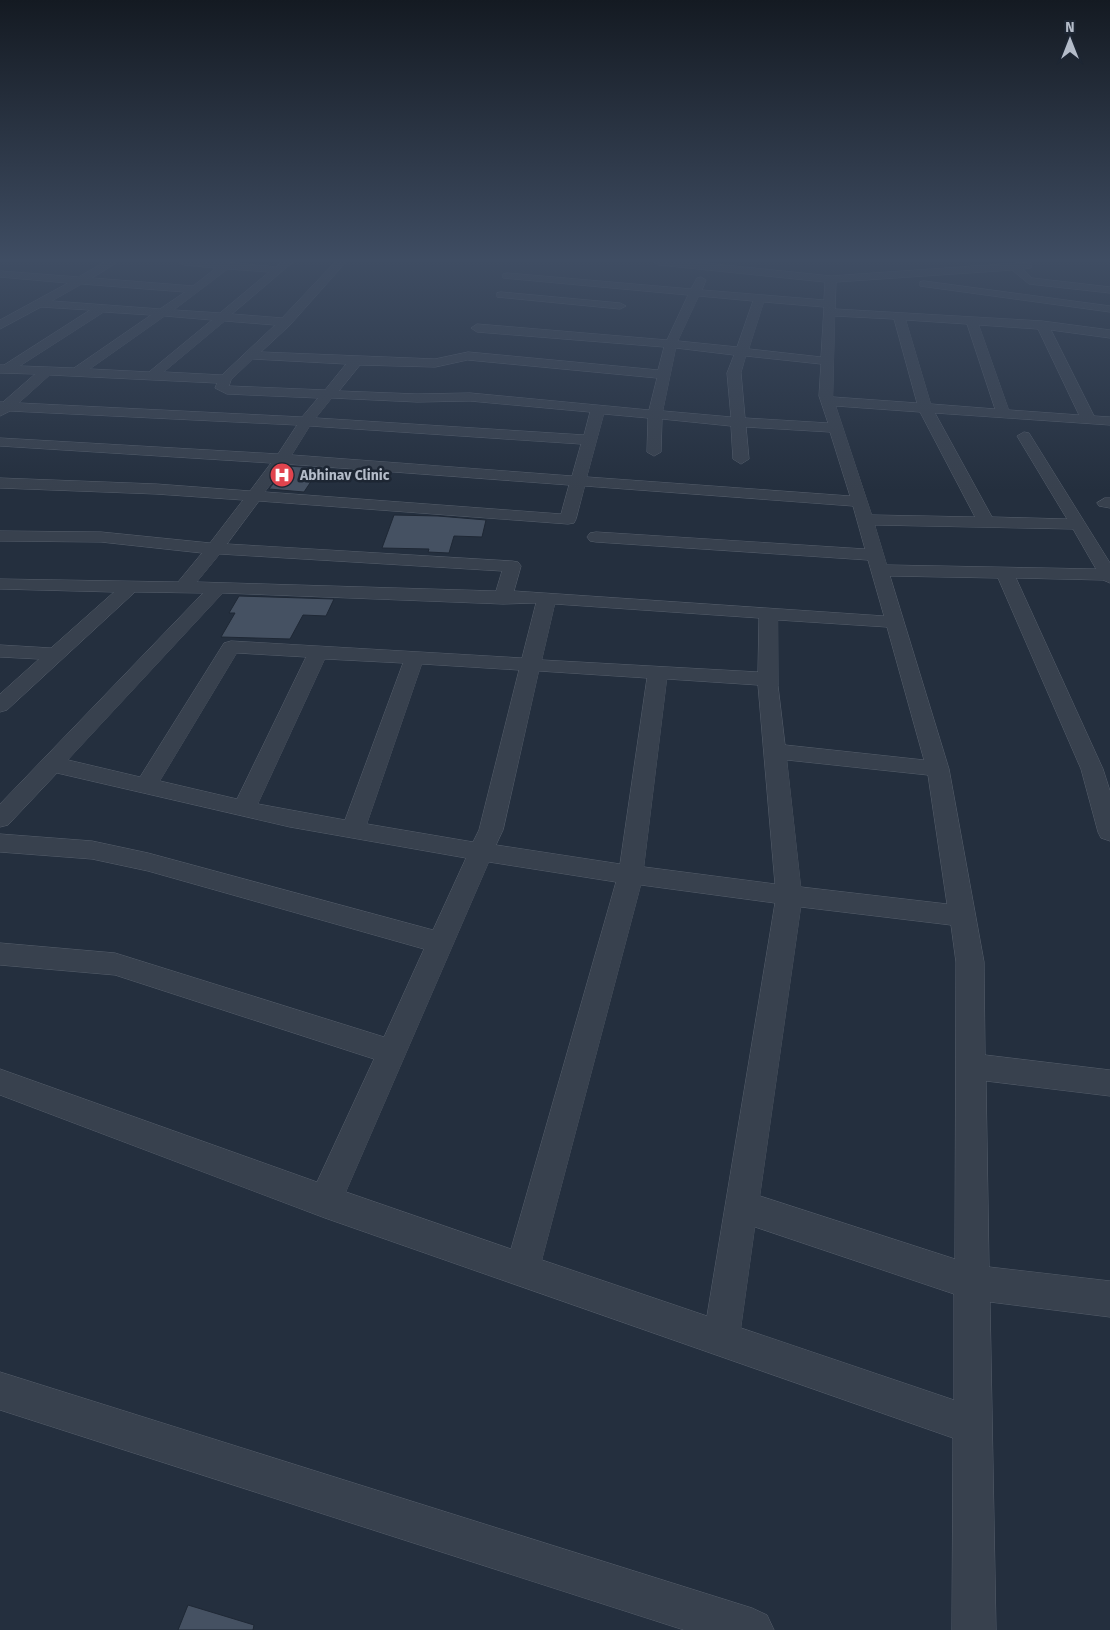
<svg xmlns="http://www.w3.org/2000/svg" width="1110" height="1630" font-family="'Fira Sans',sans-serif">
  <style>
    .building { fill: #455162; stroke: #1f2835 }
    .lines { fill: none; stroke-linecap: round; stroke-linejoin: round }
    .minor-casing { stroke: #565f6c; stroke-width: 1 }
    .minor { fill: #38414e; fill-rule: evenodd }
    .labels { text-anchor: middle; stroke-width: 5; stroke-linejoin: round; paint-order: stroke }
    .far-poi-label { font-size: 14px; font-weight: bold; fill: #b4bcc9; stroke: #1d2633; text-anchor: start }
  </style>
  <rect width="100%" height="100%" fill="#242f3e"/>
  <path class="building" d="M287,466L320,468L304,492L269,489Z
    M394,515L438,516L486,520L482,537L454,536L449,553L428,552L429,549L382,548Z
    M239,596L334,599L326,616L303,615L290,639L221,637L235,613H229Z
    M188,1605L254,1625L253,1630H178Z"/>
  <g class="lines">
    <defs>
      <path id="minor" d="M105,262H118L92,278L193,286L216,268L184,265L179,262H226L276,267L281,262H293L232,314L282,318L335,262H346L290,325L261,352L435,359L468,352L658,370L664,347L477,332L471,328L477,324L667,340L688,295L503,278V274L507,273L691,289L697,278L701,277L706,280L702,290L824,300L825,282L659,265L654,262H695L831,276L1032,262L1031,268L1023,269L1032,278L1110,287V293L1029,284L1012,270L836,282L835,309L1042,321L1110,330V338L1051,330L1094,416L1110,417V425L935,413L992,517L1067,519L1017,436L1024,432L1029,433L1110,563V583L1103,580L1016,578L1103,769L1110,791V841L1101,838L1098,832L1081,769L998,578L890,576L949,769L984,962L985,1055L1110,1070V1096L986,1081L989,1267L1110,1281V1317L990,1302L996,1630H952L953,1438L325,1218L0,1095V1069L317,1182L374,1059L115,975L0,965V943L115,953L384,1037L424,949L148,871L92,859L0,852V834L92,841L148,853L433,930L466,858L290,827L57,773L8,825L0,827V804L203,593L135,592L7,710L0,712V694L39,659L0,657V645L51,648L114,592L0,589V579L178,582L202,553L101,542L0,541V531L101,532L210,543L243,500L156,494L0,488V478L156,484L250,491L271,463L0,446V438L278,454L297,425L10,411L0,416V402H3L35,374L0,373V365H4L90,310L41,307L0,329V320L68,283L0,277V271L78,277ZM228,269L269,272L220,313L174,310ZM82,284L185,292L160,309L52,301ZM699,296L753,301L737,347L678,341ZM764,302L824,307L821,357L749,349ZM104,312L151,315L74,368L20,366ZM165,316L212,320L149,372L90,369ZM835,316L894,319L917,403L833,397ZM906,320L967,324L995,409L931,404ZM225,321L275,325L222,375L164,372ZM979,325L1038,329L1079,415L1009,410ZM676,348L734,355L727,373L731,417L663,411ZM746,356L821,364L819,396L828,423L745,418L741,373ZM253,359L346,364L325,390L229,386L231,380ZM468,360L657,378L649,410L470,393L417,394L339,391L360,365L435,367ZM50,375L217,383L215,388L227,394L318,398L302,417L19,403ZM332,398L417,402L470,401L590,412L584,435L316,418ZM836,406L920,412L975,517L872,515ZM604,414L648,418L647,452L654,456L661,452L662,419L731,426L733,459L741,464L749,459L746,427L830,432L850,496L587,477ZM310,426L581,444L572,476L292,455ZM286,464L569,485L561,514L265,492ZM585,486L853,506L865,549L596,532L590,533L587,537L590,541L596,542L868,560L884,616L514,591L521,566L518,562L512,561L227,544L259,501L568,524L574,523L576,519ZM875,525L1073,529L1096,569L887,565ZM220,554L502,571L496,591L197,582ZM223,593L503,604L536,603L522,658L231,641L224,643L140,777L68,760ZM555,604L759,618L758,672L542,660ZM778,620L887,627L924,760L785,745L778,686ZM237,653L306,657L237,799L160,781ZM325,659L403,663L345,820L258,804ZM422,664L519,670L479,830L473,842L367,824ZM539,671L647,678L620,864L496,845L503,830ZM667,679L758,685L775,884L644,867ZM787,760L928,775L947,904L801,887ZM489,862L616,882L511,1249L346,1192ZM641,885L775,903L707,1316L542,1260ZM801,907L951,925L956,962L955,1259L760,1196ZM755,1227L954,1294V1400L741,1328Z
        M924,281L1110,306V312L920,286V282Z
        M501,292L620,303L626,306L620,309L497,297V293Z
        M1105,498H1110V508L1099,506L1097,503Z
        M0,1372L752,1608L767,1615L774,1630H684L0,1410Z"/>
    </defs>
    <use href="#minor" class="minor-casing"/>
    <use href="#minor" class="minor"/>
  </g>
  <linearGradient id="sky" x2="0" y2="1"><stop stop-color="#141a22"/><stop offset="0.53" stop-color="#3f4d63"/><stop offset="1" stop-color="#3f4d63" stop-opacity="0"/></linearGradient>
  <rect width="1110" height="491" fill="url(#sky)"/>
  <defs>
    <symbol id="hospital-disc" viewBox="-11 -11 22 22"><circle r="9.5" fill="#e0444e" stroke="#1d2633"/><path d="M-5-5h3v3.5h4V-5h3V5h-3V1.5h-4V5h-3Z" fill="#fff"/></symbol>
  </defs>
  <g fill-rule="evenodd">
    <use href="#hospital-disc" x="268" y="461" width="28" height="28"/>
  </g>
  <g class="labels">
    <g class="far-poi-label">
      <text x="300" y="480">Abhinav Clinic</text>
    </g>
  </g>
  <g transform="translate(1070 40)" stroke="#1d2633" stroke-width="4" paint-order="stroke">
  <path d="M0-4L9 19L0 12L-9 19Z" fill="#b4bcc9"/>
  <text y="-8" font-size="14" font-weight="bold" text-anchor="middle" fill="#b4bcc9">N</text>
  </g>
</svg>
